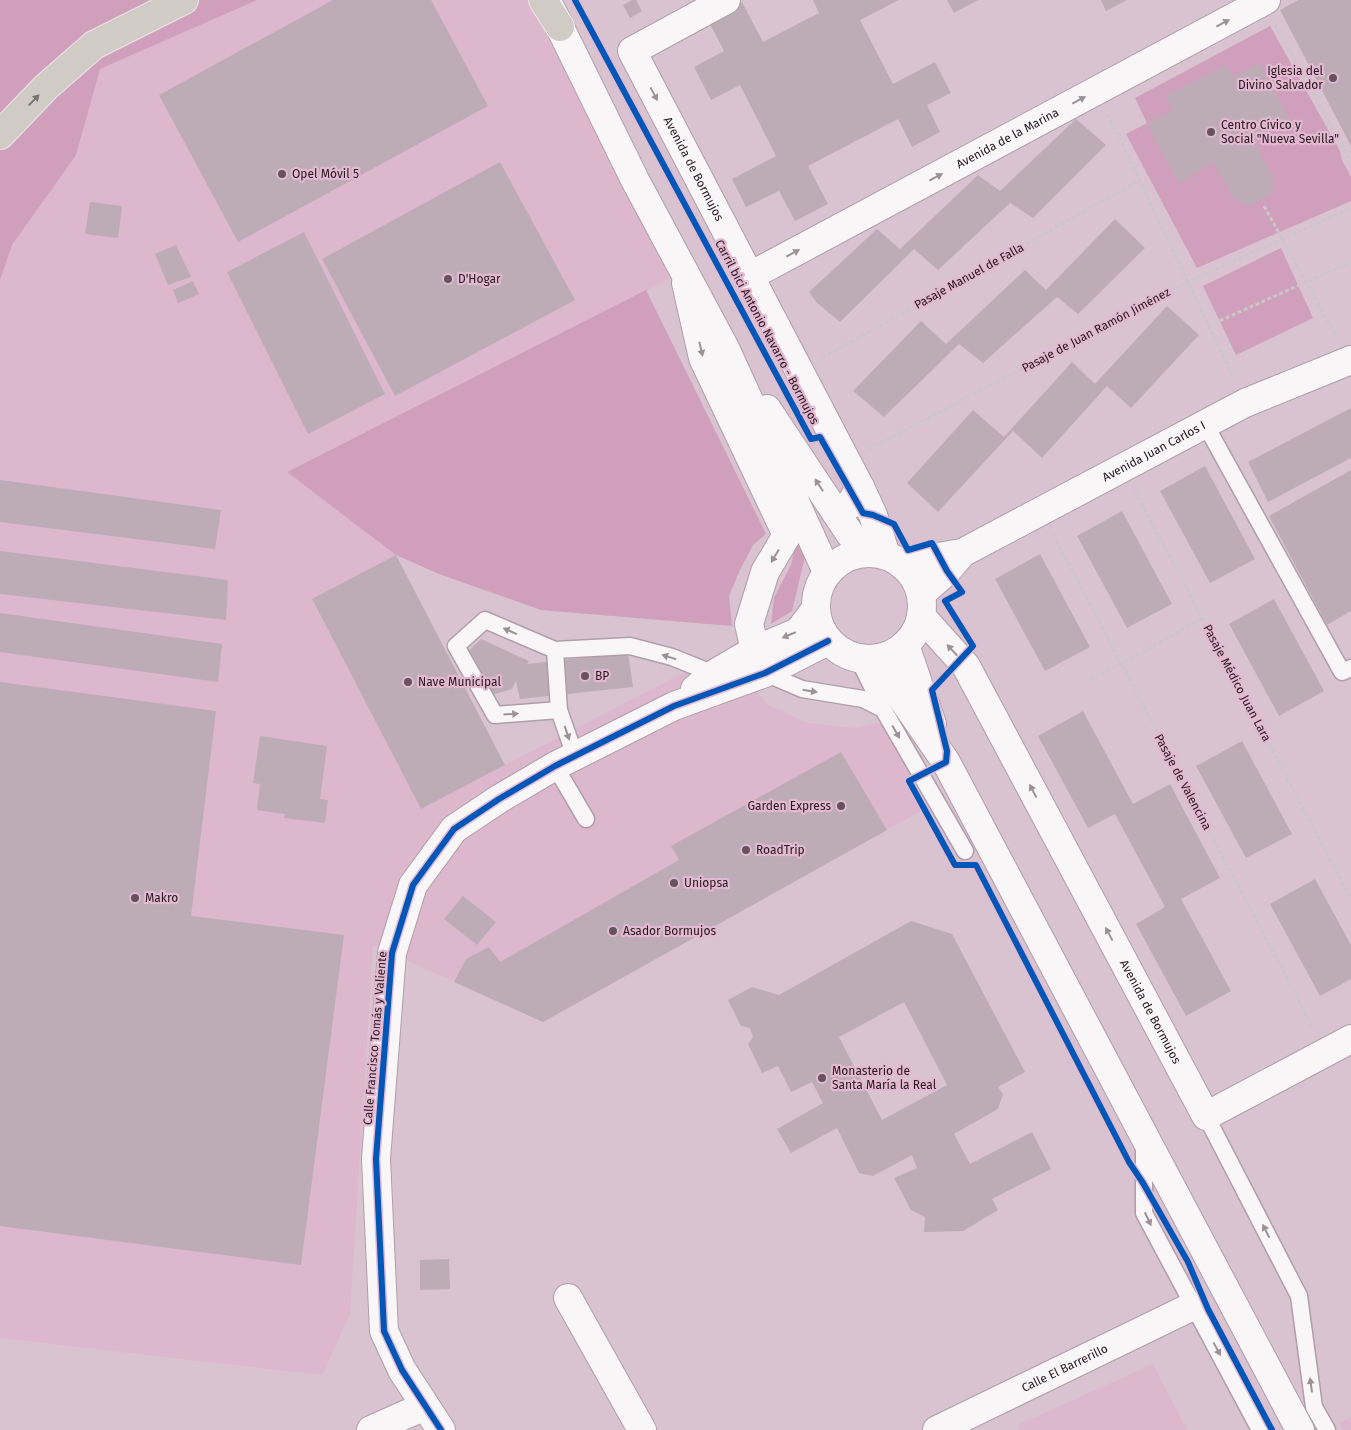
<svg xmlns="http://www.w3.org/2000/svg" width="1351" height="1430" font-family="'Fira Sans',sans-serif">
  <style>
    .built { fill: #dcb7cd }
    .green { fill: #cf9fbc }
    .building { fill: #bdacb6; fill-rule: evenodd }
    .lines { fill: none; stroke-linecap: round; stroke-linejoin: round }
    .service-casing { stroke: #af9ea8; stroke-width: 19 }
    .minor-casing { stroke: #af9ea8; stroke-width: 30 }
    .secondary-casing { stroke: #af9ea8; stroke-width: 30 }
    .motorway-casing { stroke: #eee4ea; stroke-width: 30 }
    .path { stroke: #ccc6ca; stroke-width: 3; stroke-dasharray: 4 2.5; stroke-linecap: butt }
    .service { stroke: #f9f6f8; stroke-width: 16 }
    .minor { stroke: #f9f6f8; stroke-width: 28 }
    .secondary { stroke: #f9f6f8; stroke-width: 28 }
    .motorway { stroke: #d0ccc5; stroke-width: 28 }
    .cycleway-casing { stroke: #e3b9d2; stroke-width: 9 }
    .cycleway { stroke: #0057b8; stroke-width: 6 }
    .oneway { fill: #9a9297 }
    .oneway2 { fill: #7b7272 }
    .poi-dot { fill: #65535e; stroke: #e3b9d2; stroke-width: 2 }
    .labels { text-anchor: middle; stroke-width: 4.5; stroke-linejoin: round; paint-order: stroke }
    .poi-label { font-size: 12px; fill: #261720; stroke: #e3b9d2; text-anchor: start }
    .street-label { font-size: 12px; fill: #261720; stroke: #e3b9d2 }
  </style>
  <rect width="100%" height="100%" fill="#d9c3d0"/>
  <path class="built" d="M257,0H527L677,275L287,472L396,555L312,600L421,809L729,649L766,704L808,723L855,728L894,719L937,802L543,1022L373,945L350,1314L322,1375L0,1338V280L12,245L76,155L100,69Z
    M1153,1364L1187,1430H1021L1018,1425Z
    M1351,1417V1430H1343L1339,1423Z"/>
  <path class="green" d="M0,0H257L100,69L76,155L12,245L0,280Z
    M1270,26L1340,151L1342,160L1351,177V201L1197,268L1126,134L1147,123L1135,98Z
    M1281,248L1313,318L1236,355L1203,286Z
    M646,290L766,534L753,545L739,572L729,596L732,626L541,610L439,574L396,555L287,472Z
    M797,538L807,548L792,611L771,624L774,598L791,565Z"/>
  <path class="building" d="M333,0H431L488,106L238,242L159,95Z
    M632,0H636L642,11L630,18L623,5Z
    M813,0H899L860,20L893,84L935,62L951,93L927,105L940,132L912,147L898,119L808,166L828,204L795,221L779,191L746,207L732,179L776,156L740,85L711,100L694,67L724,51L708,20L742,2L763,42L819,13Z
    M947,0H978L954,13Z
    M1101,0H1127L1106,11Z
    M1298,0H1351V146L1280,10Z
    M1259,63L1291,122L1253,141L1273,177L1272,194L1248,206L1233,197L1213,162L1179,183L1147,124L1173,109L1166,96L1226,65L1233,77Z
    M1076,119L1106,145L1033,218L1010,203L938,270L914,249L840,322L817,303L809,292L877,229L900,249L978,175L1000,191Z
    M500,162L575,300L395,396L322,259Z
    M90,202L122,206L118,238L85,234Z
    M1115,219L1145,248L1078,314L1057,297L983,363L959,344L884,417L853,391L921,321L946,344L1025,270L1046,290Z
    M304,232L385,394L308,434L227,272Z
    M176,245L191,277L168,285L155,254Z
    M193,281L199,294L178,303L173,290Z
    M1167,306L1199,335L1131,408L1107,386L1042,458L1013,431L938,512L907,483L973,410L1004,437L1072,362L1095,384Z
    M1351,408V458L1268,502L1248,462Z
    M1205,466L1255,559L1210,583L1160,491Z
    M1351,470V611L1327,625L1269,516Z
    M0,480L221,510L215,549L0,522Z
    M1122,511L1172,604L1127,628L1077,536Z
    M0,551L228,580L226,620L0,594Z
    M1040,554L1090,647L1045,671L995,579Z
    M396,555L505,765L421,809L312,599Z
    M1274,599L1324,691L1279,716L1229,624Z
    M0,613L222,644L218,682L0,652Z
    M481,639L529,661L527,664L628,653L633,687L520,699L516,681L512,689L491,695L467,652Z
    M0,682L216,711L191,916L344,935L301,1265L0,1226Z
    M1083,711L1133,804L1170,784L1220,878L1181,899L1231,991L1186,1016L1136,924L1165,907L1115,814L1088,828L1038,736Z
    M260,736L327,746L320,799L328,800L325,823L284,818L285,814L257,810L260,784L253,783Z
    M1242,741L1292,834L1246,858L1196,766Z
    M841,752L887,830L543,1022L454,982L466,959L489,947L500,962L679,860L671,846Z
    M1315,879L1351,945V979L1320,996L1270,904Z
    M463,896L496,922L477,945L444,919Z
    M911,921L952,934L1025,1072L998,1087L1003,1094L998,1109L954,1134L970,1164L1032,1132L1051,1169L992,1199L998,1210L963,1231L924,1232L925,1217L911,1210L894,1178L917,1168L912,1155L873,1176L859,1173L837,1128L791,1153L777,1129L823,1103L812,1082L791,1092L778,1066L762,1073L748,1044L753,1037L750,1028L741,1026L728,1000L752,987L779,995ZM904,1002L947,1085L882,1120L839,1037Z
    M449,1259L450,1289L420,1290V1260Z"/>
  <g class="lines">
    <defs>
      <path id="service" d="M1205,424L1342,672L1351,668
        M555,650L485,620L456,646L495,715L559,710
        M858,658L883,709L965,851
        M765,673L802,689L863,699L883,709
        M575,756L559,710L555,650L630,646L672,657L714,674
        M555,766L586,819
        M1206,1116L1299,1296L1314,1407L1327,1430
        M1144,1144V1213L1260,1430"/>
      <g id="minor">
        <path id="s1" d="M726,0L632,51L860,487L873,515L886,555"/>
        <path id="s2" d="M750,276L1266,0"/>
        <path d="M686,283L703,358L787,535L765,572L749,624L755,650"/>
        <path id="s3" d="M900,563L962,553L1245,403L1351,360"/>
        <path d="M921,594L947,571L962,553"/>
        <path id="s4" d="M921,616L966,666L1206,1116L1351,1039"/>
        <path d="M695,689L714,674L755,650L798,632L815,610"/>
        <path d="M568,1298L642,1430"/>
        <path d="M371,1430L425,1406"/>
        <path d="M441,1430L402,1370L384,1331L376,1159L392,953L413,885L454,829L499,799L555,766L674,706L765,673L828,641"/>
        <path id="s5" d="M937,1430L1193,1306"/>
      </g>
      <path id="secondary" d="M549,5L635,180L725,348L827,572
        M767,409L850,534L868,552
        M834,509L850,505L860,487
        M816 606a53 53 0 1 1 106 0a53 53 0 1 1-106 0Z
        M905,645L932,724
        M875,659L946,762L1300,1430"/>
      <path id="motorway" d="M543,0L560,27
        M0,135L46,87L94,45L184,0"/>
    </defs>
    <use href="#service" class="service-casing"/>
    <use href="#minor" class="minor-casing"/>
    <use href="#secondary" class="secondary-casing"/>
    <use href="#motorway" class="motorway-casing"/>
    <path class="path" d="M1275,24L1351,162
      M1108,114L1234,379
      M1264,206L1336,336
      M1208,326L1351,262
      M822,358L1139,181
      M869,449L1188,282L1351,208
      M1135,491L1351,899
      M1053,534L1313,1028
      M1090,680L1121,664L1203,618"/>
    <use href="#service" class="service"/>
    <use href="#minor" class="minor"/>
    <use href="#secondary" class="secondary"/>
    <use href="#motorway" class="motorway"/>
    <defs>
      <path id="cycleway" d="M575,0L811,439L820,437L863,513L873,515L894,524L908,550L932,543L947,571L962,592L945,601L973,646L932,690L947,751L946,762L909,781L955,865H976L1129,1162L1143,1183L1188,1262L1208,1309L1272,1430
        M441,1430L402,1370L384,1331L376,1159L392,953L413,885L454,829L499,799L555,766L674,706L765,673L828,641"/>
    </defs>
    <use href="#cycleway" class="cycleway-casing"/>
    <use href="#cycleway" class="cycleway"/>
  </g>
  <defs><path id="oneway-solid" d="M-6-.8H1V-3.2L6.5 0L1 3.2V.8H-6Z" transform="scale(1.25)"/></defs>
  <g class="oneway">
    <use href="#oneway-solid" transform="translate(1223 23) rotate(-28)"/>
    <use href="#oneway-solid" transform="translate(654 94) rotate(62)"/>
    <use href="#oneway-solid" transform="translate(1079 100) rotate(-28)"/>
    <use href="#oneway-solid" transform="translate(936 177) rotate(-28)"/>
    <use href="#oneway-solid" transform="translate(793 253) rotate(-28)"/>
    <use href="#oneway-solid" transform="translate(701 349) rotate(77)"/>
    <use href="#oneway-solid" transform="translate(819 485) rotate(-123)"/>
    <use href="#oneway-solid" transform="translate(775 556) rotate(121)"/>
    <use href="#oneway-solid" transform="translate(510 631) rotate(-156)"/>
    <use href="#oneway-solid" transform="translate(789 635) rotate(157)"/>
    <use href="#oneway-solid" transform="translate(952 650) rotate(-133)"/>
    <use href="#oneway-solid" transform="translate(669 657) rotate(-163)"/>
    <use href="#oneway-solid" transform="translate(810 691) rotate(9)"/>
    <use href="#oneway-solid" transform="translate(511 714) rotate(-4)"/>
    <use href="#oneway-solid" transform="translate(896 732) rotate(60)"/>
    <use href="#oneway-solid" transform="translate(567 733) rotate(71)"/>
    <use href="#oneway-solid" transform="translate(1033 791) rotate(-118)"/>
    <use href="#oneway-solid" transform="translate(1109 934) rotate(-118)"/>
    <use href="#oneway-solid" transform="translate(1148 1219) rotate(65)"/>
    <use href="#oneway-solid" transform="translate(1266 1231) rotate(-117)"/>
    <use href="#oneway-solid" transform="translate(1217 1349) rotate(62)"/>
    <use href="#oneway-solid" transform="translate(1311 1385) rotate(-98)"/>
  </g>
  <use class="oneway2" href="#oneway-solid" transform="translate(34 100) rotate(-46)"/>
  <g class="poi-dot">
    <circle cx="1333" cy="78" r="5"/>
    <circle cx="1211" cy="132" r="5"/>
    <circle cx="282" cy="174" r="5"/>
    <circle cx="448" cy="279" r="5"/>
    <circle cx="585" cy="676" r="5"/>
    <circle cx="408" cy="682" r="5"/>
    <circle cx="841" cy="806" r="5"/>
    <circle cx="746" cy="850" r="5"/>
    <circle cx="674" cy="883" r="5"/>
    <circle cx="135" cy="898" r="5"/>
    <circle cx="613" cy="931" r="5"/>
    <circle cx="822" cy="1078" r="5"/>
  </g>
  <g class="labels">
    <g class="poi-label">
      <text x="1323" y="75" text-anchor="end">Iglesia del<tspan x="1323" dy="14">Divino Salvador</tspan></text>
      <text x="1221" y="129">Centro Cívico y<tspan x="1221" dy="14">Social "Nueva Sevilla"</tspan></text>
      <text x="292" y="178">Opel Móvil 5</text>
      <text x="458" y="283">D'Hogar</text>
      <text x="595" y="680">BP</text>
      <text x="418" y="686">Nave Municipal</text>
      <text x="831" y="810" text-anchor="end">Garden Express</text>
      <text x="756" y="854">RoadTrip</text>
      <text x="684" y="887">Uniopsa</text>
      <text x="145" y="902">Makro</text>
      <text x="623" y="935">Asador Bormujos</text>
      <text x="832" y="1075">Monasterio de<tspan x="832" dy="14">Santa María la Real</tspan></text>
    </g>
    <g class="street-label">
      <text dy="4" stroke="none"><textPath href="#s2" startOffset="292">Avenida de la Marina</textPath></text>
      <text dy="4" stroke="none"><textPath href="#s1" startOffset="240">Avenida de Bormujos</textPath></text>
      <text transform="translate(969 276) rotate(-29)" y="4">Pasaje Manuel de Falla</text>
      <text transform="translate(1096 330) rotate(-28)" y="4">Pasaje de Juan Ramón Jiménez</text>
      <text transform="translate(767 332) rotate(62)" y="4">Carril bici Antonio Navarro - Bormujos</text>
      <text dy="4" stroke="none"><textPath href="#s3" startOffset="280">Avenida Juan Carlos I</textPath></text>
      <text transform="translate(1237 683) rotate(62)" y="4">Pasaje Médico Juan Lara</text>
      <text transform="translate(1183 782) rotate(62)" y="4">Pasaje de Valencina</text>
      <text dy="4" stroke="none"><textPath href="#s4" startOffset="459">Avenida de Bormujos</textPath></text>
      <text transform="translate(375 1038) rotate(-85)" y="4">Calle Francisco Tomás y Valiente</text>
      <text dy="4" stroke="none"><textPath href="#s5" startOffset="142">Calle El Barrerillo</textPath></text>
    </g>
  </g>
</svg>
